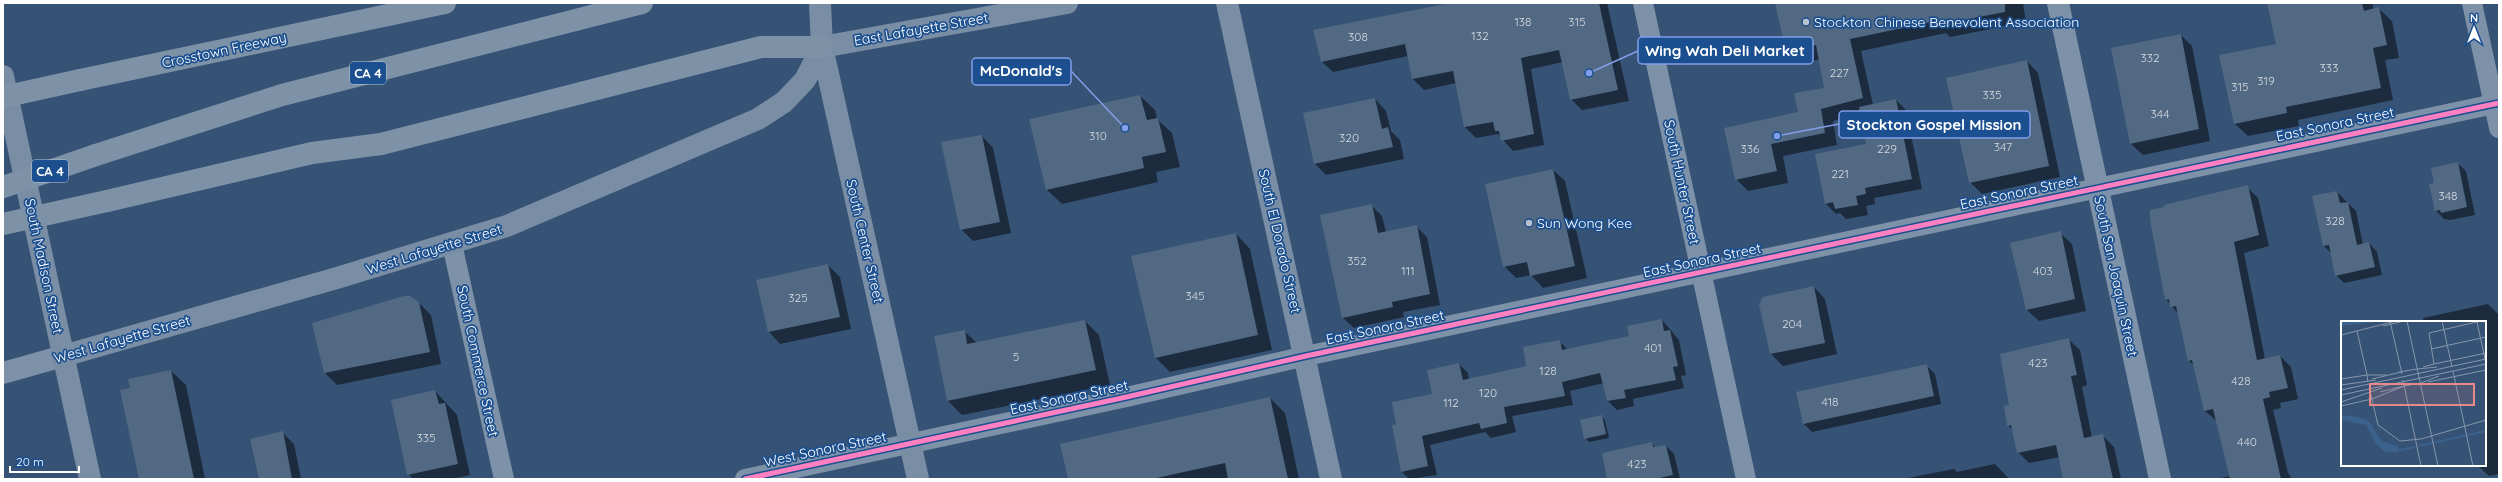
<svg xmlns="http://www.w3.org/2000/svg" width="2502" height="482" font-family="Quicksand,sans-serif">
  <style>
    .shadow { fill: #0007 }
    .building { fill: #526984 }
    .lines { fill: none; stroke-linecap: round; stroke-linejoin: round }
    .minor { stroke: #7d92a8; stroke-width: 20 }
    .tertiary { stroke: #7d92a8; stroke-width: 22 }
    .secondary { stroke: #798da4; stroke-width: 22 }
    .motorway { stroke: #7e92a7; stroke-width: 22 }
    .motorway-bridge { stroke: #7e92a7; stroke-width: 22 }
    .cycleway-casing { stroke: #1b4f8f; stroke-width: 8 }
    .cycleway { stroke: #ff80c0; stroke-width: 5 }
    .poi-dot { fill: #b9c2ce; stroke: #1b4f8f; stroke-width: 1.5 }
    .labels { text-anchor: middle; stroke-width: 3.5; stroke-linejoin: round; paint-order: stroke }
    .number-label { font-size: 12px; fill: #d4dae0 }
    .shield { fill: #1b4f8f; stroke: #bbcadd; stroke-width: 1 }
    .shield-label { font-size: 13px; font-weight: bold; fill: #fff }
    .poi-label { font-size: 14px; fill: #fff; stroke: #1b4f8f; text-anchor: start }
    .street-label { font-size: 14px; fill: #fff; stroke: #1b4f8f }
    .inset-river { fill: none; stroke: #3b618d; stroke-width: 2 }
    .inset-road { fill: none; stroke: #8697ac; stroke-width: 1 }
    .view { fill: #e88989; fill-opacity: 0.15; stroke: #e88989; stroke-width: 2 }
    .inset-edge { fill: none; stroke: #fff; stroke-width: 2 }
    .leader { fill: none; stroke: #839eea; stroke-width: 1.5 }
    .callout-dot { fill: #839eea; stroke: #1b4f8f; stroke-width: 1.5 }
    .callout { fill: #1b4f8f; stroke: #839eea; stroke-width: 1.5 }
    .callout-label { font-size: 15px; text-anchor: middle; font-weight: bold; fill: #fff }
  </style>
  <rect width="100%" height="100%" fill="#365274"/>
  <path class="shadow" d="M1454,3H1607L1629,101L1582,110L1571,99L1563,62L1531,69L1544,145L1513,151L1498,134L1476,138L1465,127L1456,83L1424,90L1413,79L1408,56L1333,72L1321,61Z
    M1776,3H2023L2026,22L1950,37L1946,33L1861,51L1873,105L1896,100L1906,110L1922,189L1874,198L1875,204L1866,206L1868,215L1846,219L1840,213L1836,214L1825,203L1868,145L1861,114L1833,121L1837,145L1783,156L1788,183L1748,191L1736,179L1825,88L1820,59L1799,64L1787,52Z
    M2277,3H2372L2374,10L2379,9L2392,21L2399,58L2385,60L2393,100L2298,120L2299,126L2248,136L2235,124L2277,44Z
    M2181,35L2192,46L2210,141L2143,155L2131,144Z
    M2027,61L2038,73L2060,177L1982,194L1970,182Z
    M1140,96L1155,110L1157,119L1172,133L1180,167L1156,172L1158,182L1062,204L1047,190L1030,119Z
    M1375,99L1386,111L1391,131L1400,140L1404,159L1326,175L1315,164Z
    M982,136L993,148L1011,233L973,241L961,229Z
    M2457,163L2466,171L2475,215L2450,220L2444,219L2436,211L2435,184Z
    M1553,170L1565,181L1587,278L1543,288L1531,275L1516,278L1504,266Z
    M2247,187L2258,198L2269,246L2244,253L2265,359L2280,356L2291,367L2298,399L2280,403L2281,408L2273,410L2288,473L2292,479H2216L2230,476L2217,421L2205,411L2195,366L2189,361L2179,315L2166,299Z
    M2337,192L2356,211L2363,245L2369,243L2377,252L2382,275L2344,283L2336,275L2331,253L2324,246L2314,197Z
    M1371,205L1382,216L1386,232L1416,226L1427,237L1440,305L1403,312L1404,317L1354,328L1343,318Z
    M2060,233L2072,244L2086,311L2039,321L2027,310Z
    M1236,234L1250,249L1272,350L1170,372L1156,358Z
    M828,265L840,277L851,329L780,344L769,332L758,281Z
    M1814,287L1825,299L1837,354L1783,366L1771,354Z
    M419,303L431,315L441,364L337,385L325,373L314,323Z
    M2488,304L2499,315V474L2489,476L2477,465H2485V322H2424L2423,318Z
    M1662,320L1679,340L1686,375L1681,376L1684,388L1633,399L1634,406L1617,410L1608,401L1604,383L1570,391L1573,405L1512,416L1516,432L1491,438L1485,432L1430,445L1437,475L1409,479L1402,472L1393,426L1397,424L1433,394L1459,364L1468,373L1469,379L1528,366L1559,341L1568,350L1630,337Z
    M1085,321L1099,335L1110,385L962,415L948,401L964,331L977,343Z
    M2068,339L2080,350L2087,385L2082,387L2092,438L2103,436L2114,447L2121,479H2064L2060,457L2029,463L2018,452L2013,430L2008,425L2010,406Z
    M1926,365L1935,374L1941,404L1812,432L1804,424Z
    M171,371L186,385L205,479H140L132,389Z
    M435,391L457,415L470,475L452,479H413L408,474Z
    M1270,398L1285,413L1299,479H1069Z
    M1601,416L1605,420L1609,438L1589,442L1585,438Z
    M282,432L294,444L301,479H260Z
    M1652,444L1656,448L1666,446L1674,454L1680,479H1608Z
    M1995,464L2009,479H1903L1954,469L1957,472Z"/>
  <path class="building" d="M1450,3H1599L1618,90L1570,100L1559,50L1521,58L1534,134L1501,141L1499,131H1495L1493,122L1464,127L1453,71L1412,79L1405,44L1321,62L1313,30Z
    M1775,3H2005V12L1937,25L1936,21L1850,39L1863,98L1821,109L1825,133L1771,144L1777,171L1735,180L1724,128L1798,112L1794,93L1824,88L1816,45L1786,52Z
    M2267,3H2362L2364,11L2379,7L2387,45L2373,48L2381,88L2286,107L2287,113L2234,124L2219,55L2276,44Z
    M2181,34L2199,129L2130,144L2111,48Z
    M2027,60L2049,166L1969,183L1946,78Z
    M1140,95L1147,120L1158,118L1166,152L1142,157L1144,168L1046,190L1029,119Z
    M1375,98L1382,129L1388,127L1393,147L1314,164L1303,113Z
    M1896,99L1912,179L1865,188L1866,194L1856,196L1858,205L1835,209L1833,202L1825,204L1815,154L1866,144L1859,107Z
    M982,135L1000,222L960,230L941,142Z
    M2458,162L2467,207L2441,213L2440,210L2435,211L2429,184L2434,183L2431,168Z
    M1553,169L1575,266L1530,276L1527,262L1503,267L1485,184Z
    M2248,185L2259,235L2234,242L2257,360L2280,355L2288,388L2269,392L2270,397L2263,399L2281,479H2230L2213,409L2204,411L2192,360L2188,361L2176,306L2170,307L2169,299L2165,300L2150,220V210L2164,207V205Z
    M2337,191L2340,203L2348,202L2357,245L2369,242L2375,267L2335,276L2329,245L2323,246L2312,196Z
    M1372,204L1378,233L1417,225L1430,294L1392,302L1393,307L1342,318L1320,215Z
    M2061,231L2075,299L2026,310L2010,243Z
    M1236,233L1258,335L1155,358L1131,256Z
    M828,264L840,317L768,332L756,280Z
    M1814,286L1825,343L1770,354L1759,304L1763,297Z
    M404,296H410L419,302L430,352L324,373L312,323Z
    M1662,319L1664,331L1670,330L1678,366L1673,367L1676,380L1624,390L1626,398L1607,401L1600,373L1562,382L1565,396L1504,407L1507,423L1481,429L1479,423L1422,436L1428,466L1401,472L1392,425L1396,424L1392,402L1432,394L1427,370L1459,363L1463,380L1526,366L1523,347L1560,340L1562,350L1629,336L1627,326Z
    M1085,320L1096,370L947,401L934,336L965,330L967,344Z
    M2069,338L2077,375L2071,376L2084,438L2103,434L2113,479H2063L2056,445L2017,453L2011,425L2007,426L2004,406L2009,405L2000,354Z
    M1927,364L1934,396L1803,424L1796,392Z
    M171,370L194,479H139L120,390L130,388L128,379Z
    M435,390L439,404L445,403L458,464L407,475L391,400Z
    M1270,397L1288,479H1228L1225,463L1152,479H1068L1060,444Z
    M1602,415L1606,434L1584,439L1580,420Z
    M283,431L292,479H259L250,439Z
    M1652,442L1653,447L1666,445L1673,475L1655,479H1607L1602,453Z"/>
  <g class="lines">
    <path class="minor" d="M1643,3L1746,479
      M2472,3L2499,128
      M452,244L504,479
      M745,479L1122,398L1306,356L2499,103"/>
    <path class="tertiary" d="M2058,3L2160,479
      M3,373L63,356"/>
    <path class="secondary" d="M820,3L822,47L918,479
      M1227,3L1331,479
      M822,47L1067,3
      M3,76L90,479
      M63,356L337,278L507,226L758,119L784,102L805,80L822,47"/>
    <path class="motorway" d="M80,80L445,3
      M96,155L282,95L642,3
      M107,201L312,153L381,144L761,47H822"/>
    <path class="motorway-bridge" d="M3,97L80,80
      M3,187L96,155
      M3,224L107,201"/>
    <defs>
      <path id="cycleway" d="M745,479L1122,398L1306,356L2499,103"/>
    </defs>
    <use href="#cycleway" class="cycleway-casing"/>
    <use href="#cycleway" class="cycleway"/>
  </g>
  <g class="poi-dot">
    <circle cx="1806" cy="22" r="4"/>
    <circle cx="1529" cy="223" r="4"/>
  </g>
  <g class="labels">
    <g class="number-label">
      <text x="1523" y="26">138</text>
      <text x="1577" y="26">315</text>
      <text x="1480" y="40">132</text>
      <text x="1358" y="41">308</text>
      <text x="2150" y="62">332</text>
      <text x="2329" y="72">333</text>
      <text x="1839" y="77">227</text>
      <text x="2266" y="85">319</text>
      <text x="2240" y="91">315</text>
      <text x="1992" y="99">335</text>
      <text x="2160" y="118">344</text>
      <text x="1098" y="140">310</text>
      <text x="1349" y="142">320</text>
      <text x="2003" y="151">347</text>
      <text x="1750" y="153">336</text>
      <text x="1887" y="153">229</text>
      <text x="1840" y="178">221</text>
      <text x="2448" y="200">348</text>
      <text x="2335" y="225">328</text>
      <text x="1357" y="265">352</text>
      <text x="1408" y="275">111</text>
      <text x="2043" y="275">403</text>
      <text x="1195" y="300">345</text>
      <text x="798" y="302">325</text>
      <text x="1792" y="328">204</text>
      <text x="1653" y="352">401</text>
      <text x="1016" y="361">5</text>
      <text x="2038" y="367">423</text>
      <text x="1548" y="375">128</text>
      <text x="2241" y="385">428</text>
      <text x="1488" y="397">120</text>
      <text x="1830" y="406">418</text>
      <text x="1451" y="407">112</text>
      <text x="426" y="442">335</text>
      <text x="2247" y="446">440</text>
      <text x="1637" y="468">423</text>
    </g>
    <g class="shield">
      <rect x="350" y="62" width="36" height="22" rx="3"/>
      <rect x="32" y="160" width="36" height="22" rx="3"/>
    </g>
    <g class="shield-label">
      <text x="368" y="78">CA 4</text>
      <text x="50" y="176">CA 4</text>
    </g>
    <g class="poi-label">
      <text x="1814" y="27">Stockton Chinese Benevolent Association</text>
      <text x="1537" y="228">Sun Wong Kee</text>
    </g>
    <g class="street-label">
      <text transform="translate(921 29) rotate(-10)" y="5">East Lafayette Street</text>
      <text transform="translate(224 50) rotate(-12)" y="5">Crosstown Freeway</text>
      <text transform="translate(2335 124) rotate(-12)" y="5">East Sonora Street</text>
      <text transform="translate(1682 182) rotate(78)" y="5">South Hunter Street</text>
      <text transform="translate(2019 192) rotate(-12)" y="5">East Sonora Street</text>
      <text transform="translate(865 241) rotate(77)" y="5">South Center Street</text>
      <text transform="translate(1280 241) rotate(77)" y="5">South El Dorado Street</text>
      <text transform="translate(434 249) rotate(-17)" y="5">West Lafayette Street</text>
      <text transform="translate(1702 260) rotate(-12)" y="5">East Sonora Street</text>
      <text transform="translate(44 266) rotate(78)" y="5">South Madison Street</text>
      <text transform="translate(2116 276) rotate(78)" y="5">South San Joaquin Street</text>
      <text transform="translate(1385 327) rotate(-12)" y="5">East Sonora Street</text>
      <text transform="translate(122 339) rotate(-16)" y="5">West Lafayette Street</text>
      <text transform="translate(478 361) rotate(78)" y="5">South Commerce Street</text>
      <text transform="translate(1069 397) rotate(-12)" y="5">East Sonora Street</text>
      <text transform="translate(825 449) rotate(-12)" y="5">West Sonora Street</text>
    </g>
  </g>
  <g transform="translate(2341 321)">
    <rect width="145" height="145" fill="#365274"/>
    <path d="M0,0H41L0,5ZM0,94L18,96L29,101L40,120L57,125L58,131H44L35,123L25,104L0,99Z" fill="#3b618d"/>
    <path class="inset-river" d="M77,125L145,110M58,129L74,126"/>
    <path class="inset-road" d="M49,0L61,53M66,0L97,145M101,0L111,46M136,1L144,38M42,5L63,0M0,14L55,0M90,28L145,16M93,43L145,32M82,46L93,43L88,12L140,0M76,48L96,46M112,50L132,145M58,51L76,48M0,58L26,54L16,10M31,58L60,51M62,59L80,145M27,61L26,54H45M87,61L145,49M80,62L98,55M0,64L35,59M63,65L80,62M0,69L145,38M29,70L37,104L59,120L80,118L145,99M39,71L63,65M0,74L145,43M31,78L63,65M0,81L41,67M0,85L31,78"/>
    <path class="view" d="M29,63H133V84H29Z"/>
    <rect width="145" height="145" class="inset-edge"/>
  </g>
  <path class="leader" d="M1589 73L1638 51M1125 128L1071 71M1777 136L1839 124"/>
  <g class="callout-dot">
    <circle cx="1589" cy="73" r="4"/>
    <circle cx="1125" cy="128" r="4"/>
    <circle cx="1777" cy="136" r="4"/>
  </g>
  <g class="callout">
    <rect x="1638" y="37" width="175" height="27" rx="4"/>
    <rect x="972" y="58" width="99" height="27" rx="4"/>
    <rect x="1839" y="111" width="191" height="27" rx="4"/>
  </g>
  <g class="callout-label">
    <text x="1725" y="56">Wing Wah Deli Market</text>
    <text x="1021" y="76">McDonald's</text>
    <text x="1934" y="130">Stockton Gospel Mission</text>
  </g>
  <rect width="2502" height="482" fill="none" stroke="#ffffff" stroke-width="8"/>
  <g transform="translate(2474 28)" stroke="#1b4f8f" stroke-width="3" paint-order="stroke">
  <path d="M0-3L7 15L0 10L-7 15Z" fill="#ffffff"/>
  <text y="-6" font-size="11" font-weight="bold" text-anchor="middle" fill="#ffffff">N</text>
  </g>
  <path d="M10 466v6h69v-6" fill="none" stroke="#ffffff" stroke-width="2"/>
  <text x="16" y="466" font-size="12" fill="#ffffff" stroke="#1b4f8f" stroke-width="3" paint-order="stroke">20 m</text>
</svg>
